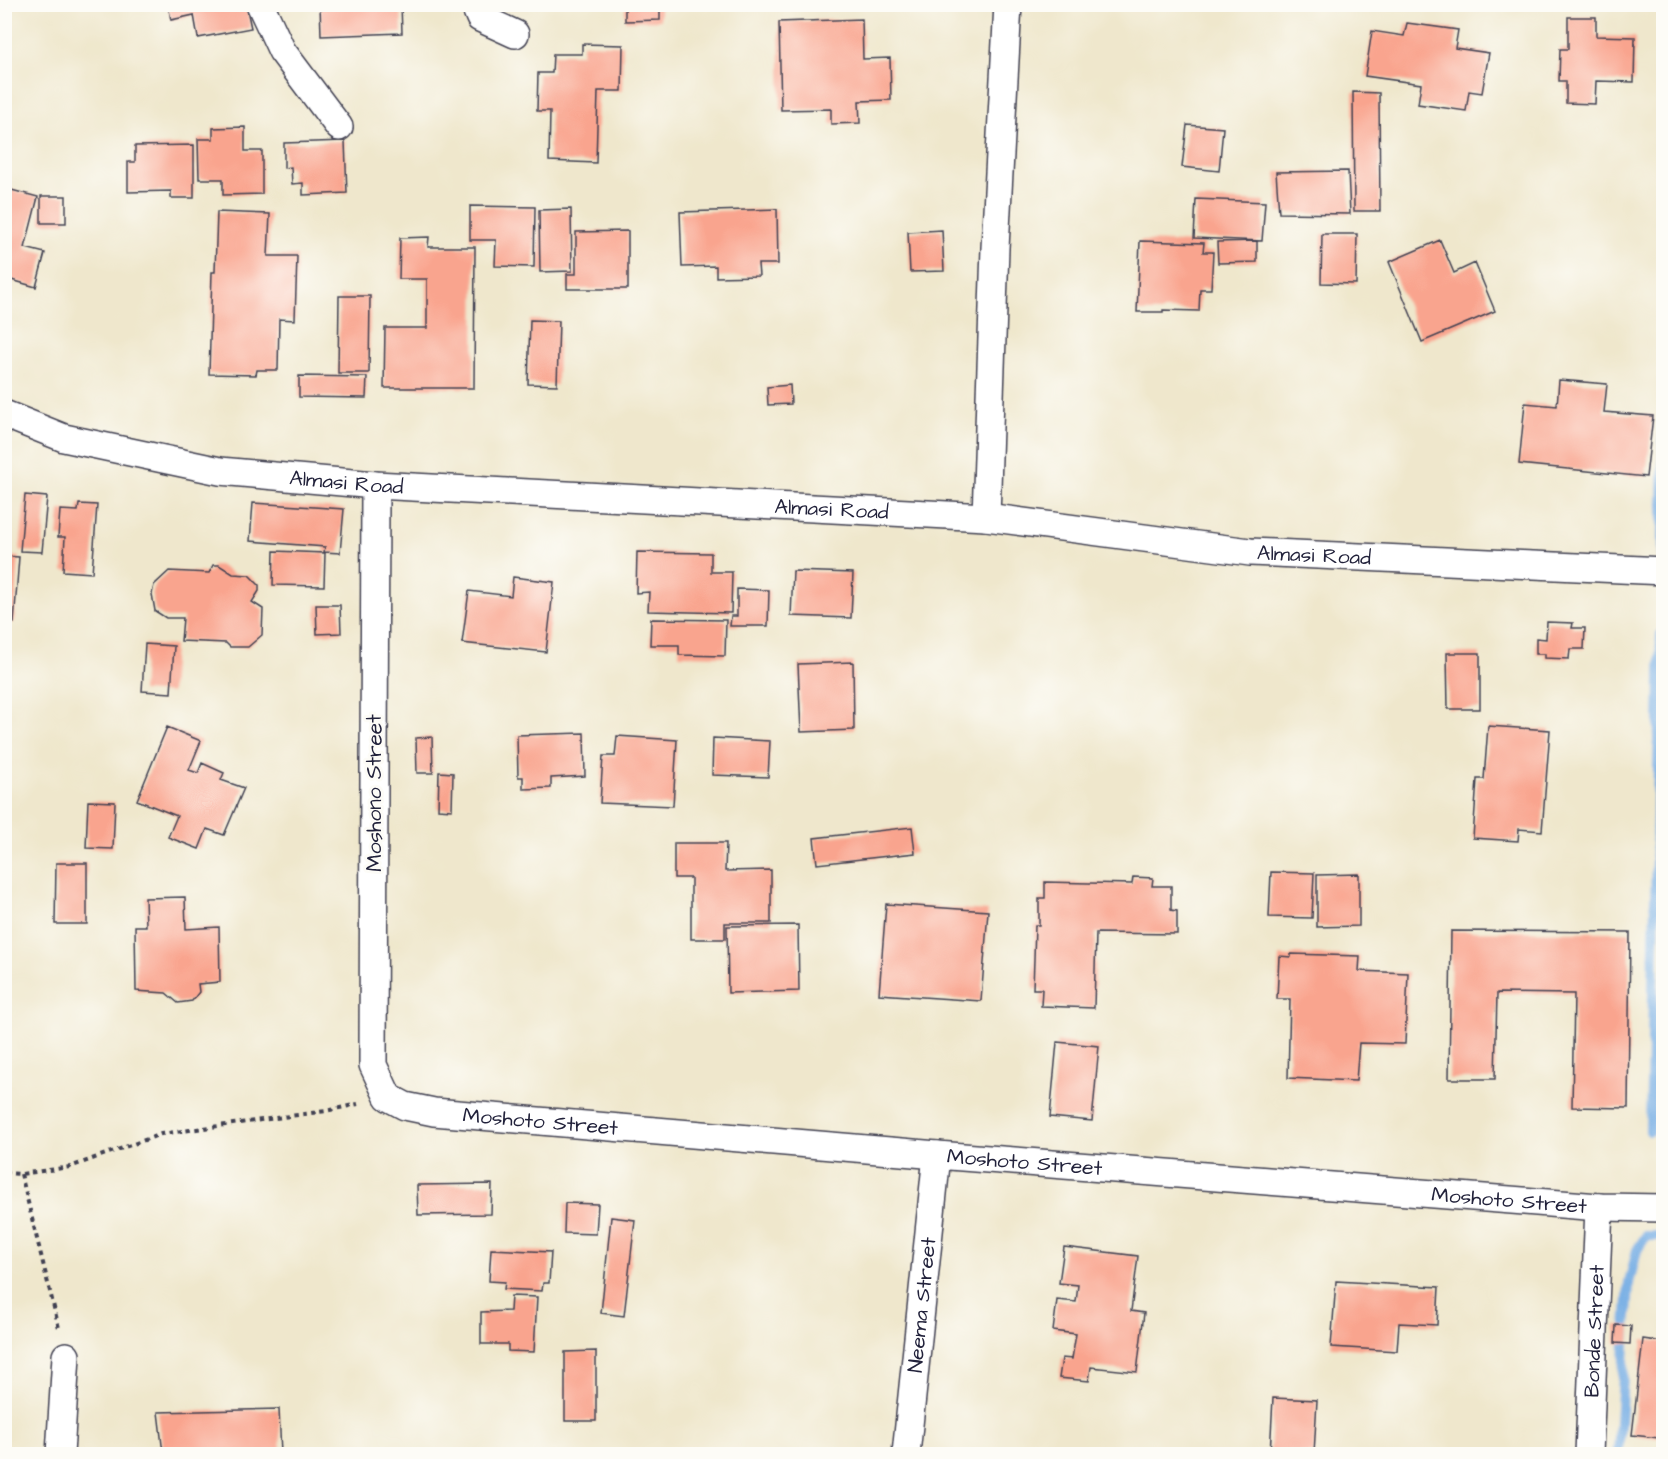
<svg xmlns="http://www.w3.org/2000/svg" width="1668" height="1459" font-family="'Architects Daughter',sans-serif">
  <style>
    .lines { fill: none; stroke-linecap: round; stroke-linejoin: round }
    .stream { stroke: #76ade4; stroke-width: 10 }
    .building { fill: #f9a48e }
    .minor-casing { stroke: #414051; stroke-width: 30 }
    .path { stroke: #414051; stroke-width: 4; stroke-dasharray: 4.5 4.5; stroke-linecap: butt }
    .minor { stroke: #fff; stroke-width: 27 }
    .labels { text-anchor: middle; stroke-width: 6; stroke-linejoin: round; paint-order: stroke }
    .street-label { font-size: 21px; fill: #22223b; stroke: #fdfcf7 }
  </style>
  <rect width="100%" height="100%" fill="#fdfcf7"/>
  <filter id="ink" filterUnits="userSpaceOnUse"><feTurbulence type="fractalNoise" baseFrequency=".0167" numOctaves="2"/><feDisplacementMap in="SourceGraphic" scale="12" xChannelSelector="R" yChannelSelector="G"/><feConvolveMatrix kernelMatrix="1 2 1 2 8 2 1 2 1" color-interpolation-filters="sRGB"/></filter>
  <filter id="wash" filterUnits="userSpaceOnUse"><feTurbulence type="fractalNoise" baseFrequency=".008" numOctaves="4" result="noise"/><feDisplacementMap in="SourceGraphic" scale="24" xChannelSelector="R" yChannelSelector="G"/><feGaussianBlur stdDeviation="1.35" result="paint"/><feColorMatrix in="noise" values="0 0 0 0 0 0 0 0 0 0 0 0 0 0 0 0 0 1.4 0 .05"/><feComposite in="paint" operator="in"/></filter>
  <g filter="url(#wash)">
    <rect width="100%" height="100%" fill="#efe7cc"/>
    <g class="lines">
      <path class="stream" d="M1663,556L1664,393
        M1650,1131L1661,634
        M1618,1454L1629,1283L1637,1250L1646,1236H1664"/>
    </g>
    <g id="blocks">
      <path class="building" d="M320,4H401L402,33L321,36Z
        M625,4H660V20L625,21Z
        M168,5H246L251,28L198,38L194,15L171,20Z
        M1568,17H1596V36L1635,37L1634,82L1596,81L1595,104L1566,103V81H1559L1560,49H1568Z
        M862,19L863,59L890,58L891,100L859,101L860,123L831,124V109L781,110L779,22Z
        M1407,23L1458,30L1455,48L1489,53L1482,93L1469,91L1466,111L1418,104L1421,84L1365,76L1372,31L1404,36Z
        M582,44L623,45L622,91H598L596,163L549,161L550,111H537L538,73H552L553,54H582Z
        M1353,92L1379,93L1380,211H1354Z
        M1187,125L1223,128L1219,171L1182,167Z
        M245,127V151H262V194L223,195V179H199L198,139H213V128Z
        M345,141L347,193L303,195V183L292,184L291,167L284,168V143Z
        M194,145V198H171V191L128,192V162H135V146Z
        M1348,171L1350,214L1279,213L1276,172Z
        M4,188L38,197L25,248L45,253L36,287L8,279L4,291Z
        M41,196H66V223H41Z
        M1196,199L1265,202L1262,241L1194,238Z
        M470,206L535,207L534,267L495,266L496,240H470Z
        M571,209L572,271L540,272L539,210Z
        M777,209L778,264H758L759,276L716,277V266L682,267L680,212Z
        M217,212L270,214L268,256H297L295,320L279,319L278,370H257L256,375L209,374L212,272H215Z
        M942,230L944,271L910,272L908,232Z
        M628,231V289H567V274H576V232Z
        M1322,234H1357L1356,284L1321,283Z
        M429,237L428,247H475L474,388H384L385,328H427V279H399L400,238Z
        M1440,240L1454,273L1475,263L1495,311L1422,342L1389,262Z
        M1140,241L1204,243L1203,252H1213L1211,289H1200L1199,311L1163,310V312H1137Z
        M1257,241V262L1218,263L1217,242Z
        M339,296H370L369,373H338Z
        M530,320L559,321L557,385L528,384Z
        M299,376L367,377L366,398L299,397Z
        M1559,380L1607,384L1604,412L1653,416L1646,477L1519,464L1525,403L1557,406Z
        M790,385L791,404L768,405L767,387Z
        M25,495L47,497L42,552L20,551Z
        M253,503L344,509L340,553L324,552L325,547L250,541Z
        M79,504L97,505L92,573L63,571L65,537H58L60,510L78,511Z
        M274,551L325,553L324,586L273,585Z
        M637,552L711,553V572H732L731,613L648,611L649,592L636,593Z
        M4,556L19,557L14,623L4,622Z
        M213,565H219L233,574L249,575L259,585V591L252,602L263,609L262,635L248,647H230L226,643L181,641L183,618H166L155,611L152,594L154,585L169,571L209,573Z
        M793,571L853,573L851,618L791,616Z
        M513,577L554,582L546,652L462,643L469,591L511,596Z
        M737,589L769,590L768,626H730L731,616H737Z
        M316,605H340L341,633L317,634Z
        M651,619L726,620L725,656L679,655V645H650Z
        M1547,622L1573,623L1572,628H1585L1584,649H1570L1569,659L1545,658V654H1536V638L1546,639Z
        M145,644L174,646L171,693L142,691Z
        M1447,653H1480V709H1448Z
        M853,662L854,730L801,732L798,664Z
        M1488,726L1550,730L1542,831L1519,829L1518,841L1473,838L1477,779H1484Z
        M167,727L201,741L189,770L198,773L202,763L224,773L221,780L244,788L224,835L207,829L199,849L168,837L177,816L137,800Z
        M584,733L585,776L551,778V788L523,789V777H518L517,735Z
        M617,736L677,740L673,806L600,803L603,756H615Z
        M432,737L433,773H417L416,738Z
        M713,738L770,741L768,777L712,775Z
        M439,772L453,773L452,810L438,809Z
        M88,801L115,802L113,849L86,848Z
        M912,827L915,853L817,864L814,838Z
        M674,843H726L725,871L771,870V923H725V939H691V878H674Z
        M56,863H87V924H55Z
        M1271,872L1314,873L1312,918L1269,917Z
        M1359,874V926L1317,927V875Z
        M1133,877L1153,878L1152,886H1171V910L1177,911V934L1096,933L1094,1008L1041,1006L1042,989H1033L1034,959L1035,925H1039V898H1045V882L1132,884Z
        M185,897L186,929L219,927L220,982L198,984L199,992L192,1001L178,1003L166,993L136,991L135,926H146L145,898Z
        M886,904L988,911L981,1001L879,994Z
        M798,925L799,991L728,993L727,926Z
        M1451,931L1630,932L1628,1108L1572,1107L1574,994L1497,993L1495,1079H1449Z
        M1291,954L1360,956L1359,971L1408,973L1405,1044L1359,1043L1356,1081L1288,1078L1290,999H1277L1279,956L1291,957Z
        M1057,1042L1099,1046L1092,1121L1050,1117Z
        M492,1184L491,1214L418,1215L417,1185Z
        M565,1203L598,1204L596,1234L564,1233Z
        M611,1217L635,1220L624,1316L601,1313Z
        M1064,1247L1138,1256L1131,1311L1144,1313L1137,1372L1091,1367L1089,1381L1059,1378L1062,1358L1072,1359L1076,1334L1053,1331L1057,1300L1076,1302L1078,1285L1059,1283Z
        M491,1249L551,1252L549,1283H543L542,1291L504,1289L505,1282L489,1281Z
        M1336,1281L1439,1287L1437,1325L1399,1323L1397,1351L1331,1347Z
        M511,1296L537,1297L534,1352L508,1351V1344H481V1312L510,1311Z
        M1616,1325L1631,1326L1630,1344L1615,1343Z
        M1643,1339L1664,1342V1401L1659,1438L1632,1435Z
        M596,1351V1421H565V1352Z
        M1273,1398L1317,1400L1314,1454H1270Z
        M279,1409L281,1454H165L162,1445L158,1412Z"/>
    </g>
  </g>
  <g filter="url(#ink)">
    <use href="#blocks" fill-opacity="0" stroke="#414051" stroke-width="1.5"/>
    <g class="lines">
      <defs>
        <g id="minor">
          <path d="M260,4L282,51L339,127"/>
          <path d="M474,4L480,18L515,34"/>
          <path id="s1" d="M4,414L64,438L220,471L375,485L986,517L1250,552L1664,571"/>
          <path id="s2" d="M375,485L373,1065L388,1097L405,1106L434,1112L937,1155L1599,1207L1664,1208"/>
          <path d="M986,517L995,248L1008,4"/>
          <path d="M60,1454L66,1356"/>
          <path id="s3" d="M906,1454L937,1155"/>
          <path id="s4" d="M1589,1454L1599,1207"/>
        </g>
      </defs>
      <use href="#minor" class="minor-casing"/>
      <path class="path" d="M4,1173L21,1174L70,1167L161,1134L326,1111L358,1104
        M21,1174L59,1328"/>
      <use href="#minor" class="minor"/>
    </g>
  </g>
  <g class="labels">
    <g class="street-label">
      <text dy="7" stroke="none"><textPath href="#s1" startOffset="351">Almasi Road</textPath></text>
      <text dy="7" stroke="none"><textPath href="#s1" startOffset="837">Almasi Road</textPath></text>
      <text dy="7" stroke="none"><textPath href="#s1" startOffset="1322">Almasi Road</textPath></text>
      <text transform="translate(374 793) rotate(-90)" y="7">Moshono Street</text>
      <text dy="7" stroke="none"><textPath href="#s2" startOffset="771">Moshoto Street</textPath></text>
      <text dy="7" stroke="none"><textPath href="#s2" startOffset="1257">Moshoto Street</textPath></text>
      <text dy="7" stroke="none"><textPath href="#s2" startOffset="1743">Moshoto Street</textPath></text>
      <text dy="7" stroke="none"><textPath href="#s3" startOffset="150">Neema Street</textPath></text>
      <text dy="7" stroke="none"><textPath href="#s4" startOffset="123">Bonde Street</textPath></text>
    </g>
  </g>
  <rect width="1668" height="1459" fill="none" stroke="#fdfcf7" stroke-width="24"/>
</svg>
